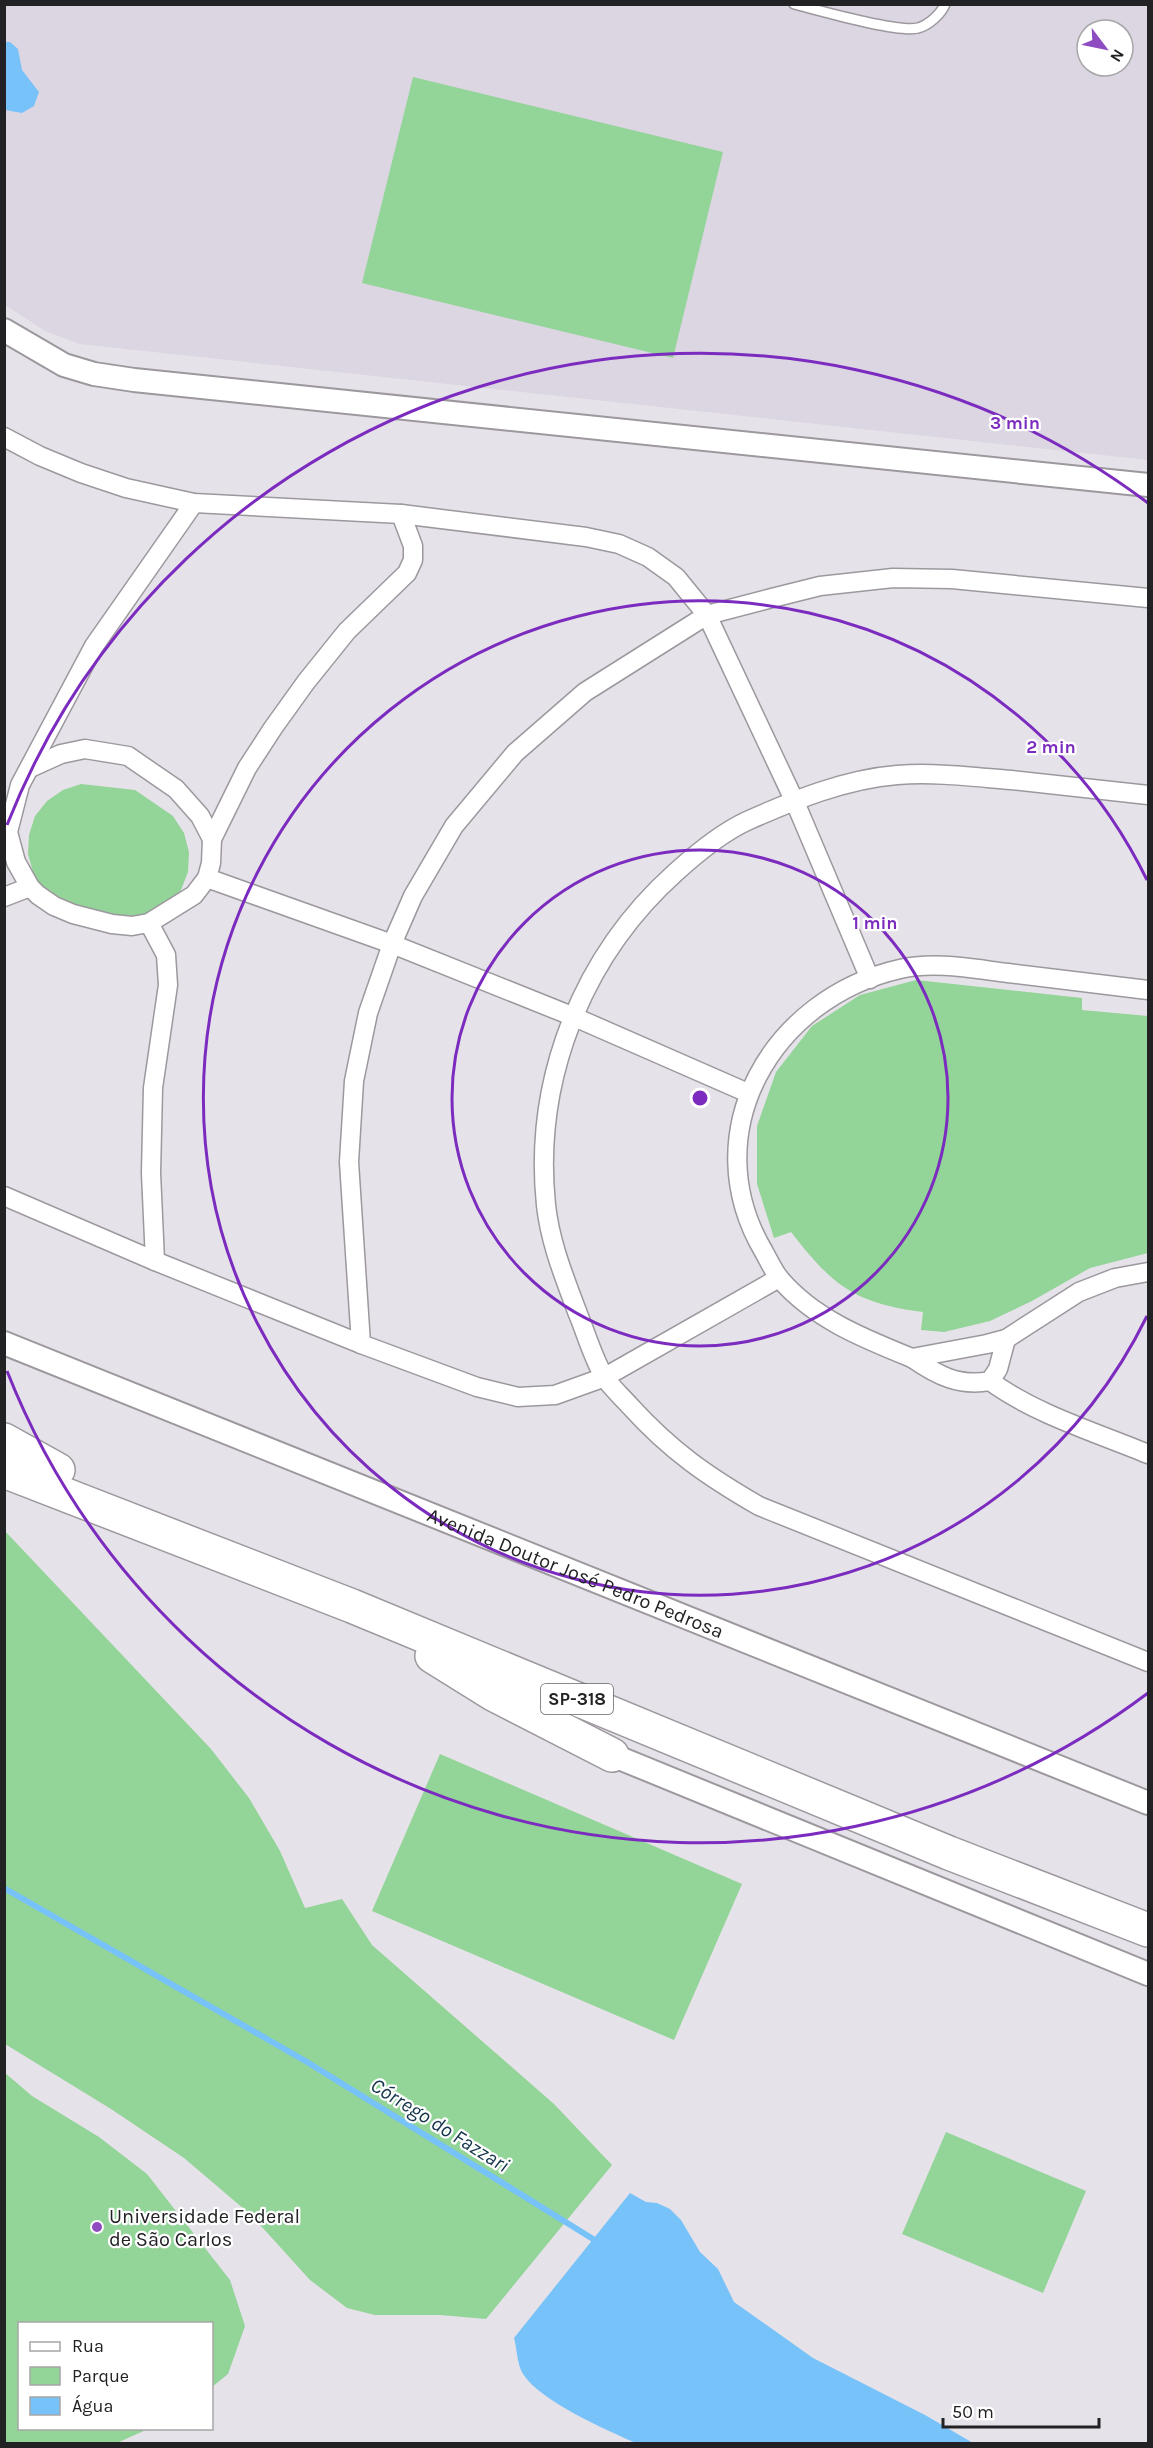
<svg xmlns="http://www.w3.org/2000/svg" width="1153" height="2448" font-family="Karla,sans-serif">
	<rect width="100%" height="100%" fill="#e6e2e9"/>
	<path fill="#dcd5e2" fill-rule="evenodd" d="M 4,5 L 1148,5 L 1148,460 L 80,344 L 45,331 L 5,305 ZM 1087,30 L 1123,30 L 1123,66 L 1087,66 Z"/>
	<g fill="#93d498">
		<path d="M 413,77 L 723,152 L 673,358 L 362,283 Z"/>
		<path d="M 81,784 L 135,790 L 173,816 L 184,833 L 189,852 L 188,872 L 181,890 L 169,906 L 134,923 L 86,915 L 43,889 L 33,872 L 28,854 L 29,835 L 35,816 L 47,801 L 63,790 Z"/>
		<path d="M 916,980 L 1082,998 L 1082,1010 L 1148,1016 L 1148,1253 L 1090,1268 L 1032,1301 L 990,1321 L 944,1332 L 921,1330 L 923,1312 C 854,1303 833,1286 791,1232 L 774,1238 L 757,1184 L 757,1126 L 776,1072 L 812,1026 L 860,995 Z"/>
		<path d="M 4,1530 L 211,1749 L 249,1798 L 280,1851 L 305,1908 L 342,1899 L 372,1945 L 554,2104 L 612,2165 L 486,2319 L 440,2315 L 375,2315 L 347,2308 L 310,2280 L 251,2215 L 184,2158 L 111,2109 L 5,2044 Z"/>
		<path d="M 440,1754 L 742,1884 L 674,2040 L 372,1911 Z"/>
		<path d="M 4,2072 L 32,2096 L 99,2137 L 147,2174 L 230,2280 L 245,2326 L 228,2374 L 212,2387 L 212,2324 L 20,2324 L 20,2428 L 148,2429 L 117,2443 L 5,2443 Z"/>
		<path d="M 946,2132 L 1086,2191 L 1043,2293 L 902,2234 Z"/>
	</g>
	<g fill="#77c2f9">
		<path d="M 5,42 L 10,42 L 18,49 L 22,70 L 39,92 L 34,106 L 22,113 L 5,110 Z"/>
		<path d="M 630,2193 L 646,2202 L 657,2203 L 670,2209 L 681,2220 L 700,2252 L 718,2269 L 734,2302 L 813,2358 L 925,2415 L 973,2443 L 636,2443 C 606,2430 540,2401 523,2374 C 517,2365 517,2348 514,2338 Z"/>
	</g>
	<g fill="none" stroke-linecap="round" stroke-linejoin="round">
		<path stroke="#77c2f9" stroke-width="6" d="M 4,1888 L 307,2062 L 593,2239 L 596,2245"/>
		<g stroke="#9c989e" stroke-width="12">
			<path id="service" d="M 794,4 C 818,10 897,33 918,28 C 929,25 941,14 945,4"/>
		</g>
		<g stroke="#9c989e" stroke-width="21">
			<g id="minor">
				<path d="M 4,437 L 40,456 L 81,473 L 126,488 L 194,503 L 401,514 L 586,537 L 619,544 L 648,557 L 676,577 L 707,615 L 795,802 L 870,979"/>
				<path d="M 194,503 L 94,646 L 20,785 L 8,832 L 16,862 L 30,887 L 38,895 L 54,906 L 73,914 L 112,924 L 132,926 L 149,923 L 194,895 L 207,878 L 211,863 L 212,839 L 247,768 L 273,728 L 306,682 L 347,631 L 407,573 L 413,560 L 413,546 L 401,514"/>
				<path d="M 30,768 L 61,754 L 85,749 L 128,756 L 176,789 L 200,816 L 212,839"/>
				<path d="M 1148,795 C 1103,790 1057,785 1011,780 C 974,777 935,772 897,775 C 846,779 794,800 747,821 C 721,833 697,853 676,872 C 582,956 533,1080 546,1205 C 550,1243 565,1279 578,1314 C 586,1333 594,1361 605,1378 C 612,1388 622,1397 630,1406 C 671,1451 707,1476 759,1506 L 1148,1662"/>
				<path d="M 207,878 L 392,944 L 572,1016 L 748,1093"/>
				<path d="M 4,897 L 30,887"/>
				<path d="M 149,923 L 166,955 L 168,985 L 153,1088 L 151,1173 L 155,1261"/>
				<path d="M 4,1196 L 155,1261 L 361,1344 L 477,1387 L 518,1397 L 555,1395 L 605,1377 L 779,1278"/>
				<path d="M 1006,1339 L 998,1369 L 990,1381 C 959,1387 937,1375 912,1358 L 987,1344 Z"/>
				<path d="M 1006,1339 L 1079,1292 L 1115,1278 L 1148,1272"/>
				<path d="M 361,1344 L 349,1162 L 354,1081 L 368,1013 L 392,944 L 413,896 L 454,826 L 515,753 L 585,692 L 707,615 L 772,598 L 820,586 L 893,578 L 952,579 L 1148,598"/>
				<path d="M 912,1358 C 865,1339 814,1319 780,1279 C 774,1272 769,1261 764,1252 C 693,1133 772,998 900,969 C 935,961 974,969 1008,973 C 1055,979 1102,984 1148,990"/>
				<path d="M 990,1381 C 1037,1415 1095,1432 1148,1454"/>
			</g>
		</g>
		<g stroke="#9c989e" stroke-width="26">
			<g id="tertiary">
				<path d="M 4,330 L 64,365 L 94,374 L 134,380 L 1148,485"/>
				<path id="s1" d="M 4,1343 L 1148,1803"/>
				<path d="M 612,1755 L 1148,1974"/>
			</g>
		</g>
		<g stroke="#9c989e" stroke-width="36">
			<g id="motorway">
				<path d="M 4,1440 L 58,1470"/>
				<path d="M 4,1471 L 352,1606 L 949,1853 L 1148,1930"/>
				<path d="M 432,1656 L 493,1694 L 612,1755"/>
			</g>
		</g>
		<use href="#service" stroke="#fff" stroke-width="9"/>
		<use href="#minor" stroke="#fff" stroke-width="18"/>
		<use href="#tertiary" stroke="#fff" stroke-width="22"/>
		<use href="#motorway" stroke="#fff" stroke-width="33"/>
	</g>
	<g fill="none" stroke="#7b2cbf" stroke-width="3">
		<circle cx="700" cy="1098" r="248"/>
		<path d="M1147 1316A497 497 0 1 1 1147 880"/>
		<path d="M1148 1693A745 745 0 0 1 7 1371M7 825A745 745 0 0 1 1148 503"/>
	</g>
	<circle fill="#8f4cc1" stroke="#fff" stroke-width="2" cx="97" cy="2227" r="6"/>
	<g text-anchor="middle" stroke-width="4.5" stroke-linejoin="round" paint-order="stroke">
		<rect fill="#fff" stroke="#646465" stroke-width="1.5" x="541" y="1684" width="72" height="30" rx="4.5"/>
		<g font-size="18" font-weight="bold" fill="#222123">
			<text x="577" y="1705">SP-318</text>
		</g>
		<g font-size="20" fill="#222123" stroke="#fff">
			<text dy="7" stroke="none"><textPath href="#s1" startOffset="616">Avenida Doutor José Pedro Pedrosa</textPath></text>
		</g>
		<g font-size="20" fill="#222123" stroke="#fff" text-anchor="start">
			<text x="109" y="2223">Universidade Federal<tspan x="109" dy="23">de São Carlos</tspan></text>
		</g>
		<g font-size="21" font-style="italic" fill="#15354b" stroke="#fff">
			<text transform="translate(440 2125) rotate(32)" y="7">Córrego do Fazzari</text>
		</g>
	</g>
	<circle cx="700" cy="1098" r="9" fill="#7b2cbf" stroke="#fff" stroke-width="3"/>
	<g font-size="18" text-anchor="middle" font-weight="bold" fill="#7b2cbf" stroke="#fff" stroke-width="4.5" stroke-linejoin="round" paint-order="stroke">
		<text x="1015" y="429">3 min</text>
		<text x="1051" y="753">2 min</text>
		<text x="875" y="929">1 min</text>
	</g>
	<rect width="1153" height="2448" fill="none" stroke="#222123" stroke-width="12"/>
	<rect x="18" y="2322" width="195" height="108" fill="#ffffff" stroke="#a7a6a7" stroke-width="1.5"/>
	<rect x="30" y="2342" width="30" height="9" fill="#ffffff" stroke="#a7a6a7" stroke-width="1.5"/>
	<text x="72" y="2352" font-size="18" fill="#222123">Rua</text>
	<rect x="30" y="2367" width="30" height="18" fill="#93d498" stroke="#a7a6a7" stroke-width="1.5"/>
	<text x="72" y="2382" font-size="18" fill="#222123">Parque</text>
	<rect x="30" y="2397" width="30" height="18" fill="#77c2f9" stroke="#a7a6a7" stroke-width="1.5"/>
	<text x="72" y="2412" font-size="18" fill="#222123">Água</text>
	<g transform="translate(1105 48) rotate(122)"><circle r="28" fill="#ffffff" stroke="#a7a6a7" stroke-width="1.5"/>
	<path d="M0-4.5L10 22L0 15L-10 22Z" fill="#8f4cc1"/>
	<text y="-9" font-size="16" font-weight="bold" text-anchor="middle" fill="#222123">N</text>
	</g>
	<path d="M943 2418v9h156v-9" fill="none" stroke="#222123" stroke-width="3"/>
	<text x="952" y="2418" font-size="18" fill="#222123" stroke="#ffffff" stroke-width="4.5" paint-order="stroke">50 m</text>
</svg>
